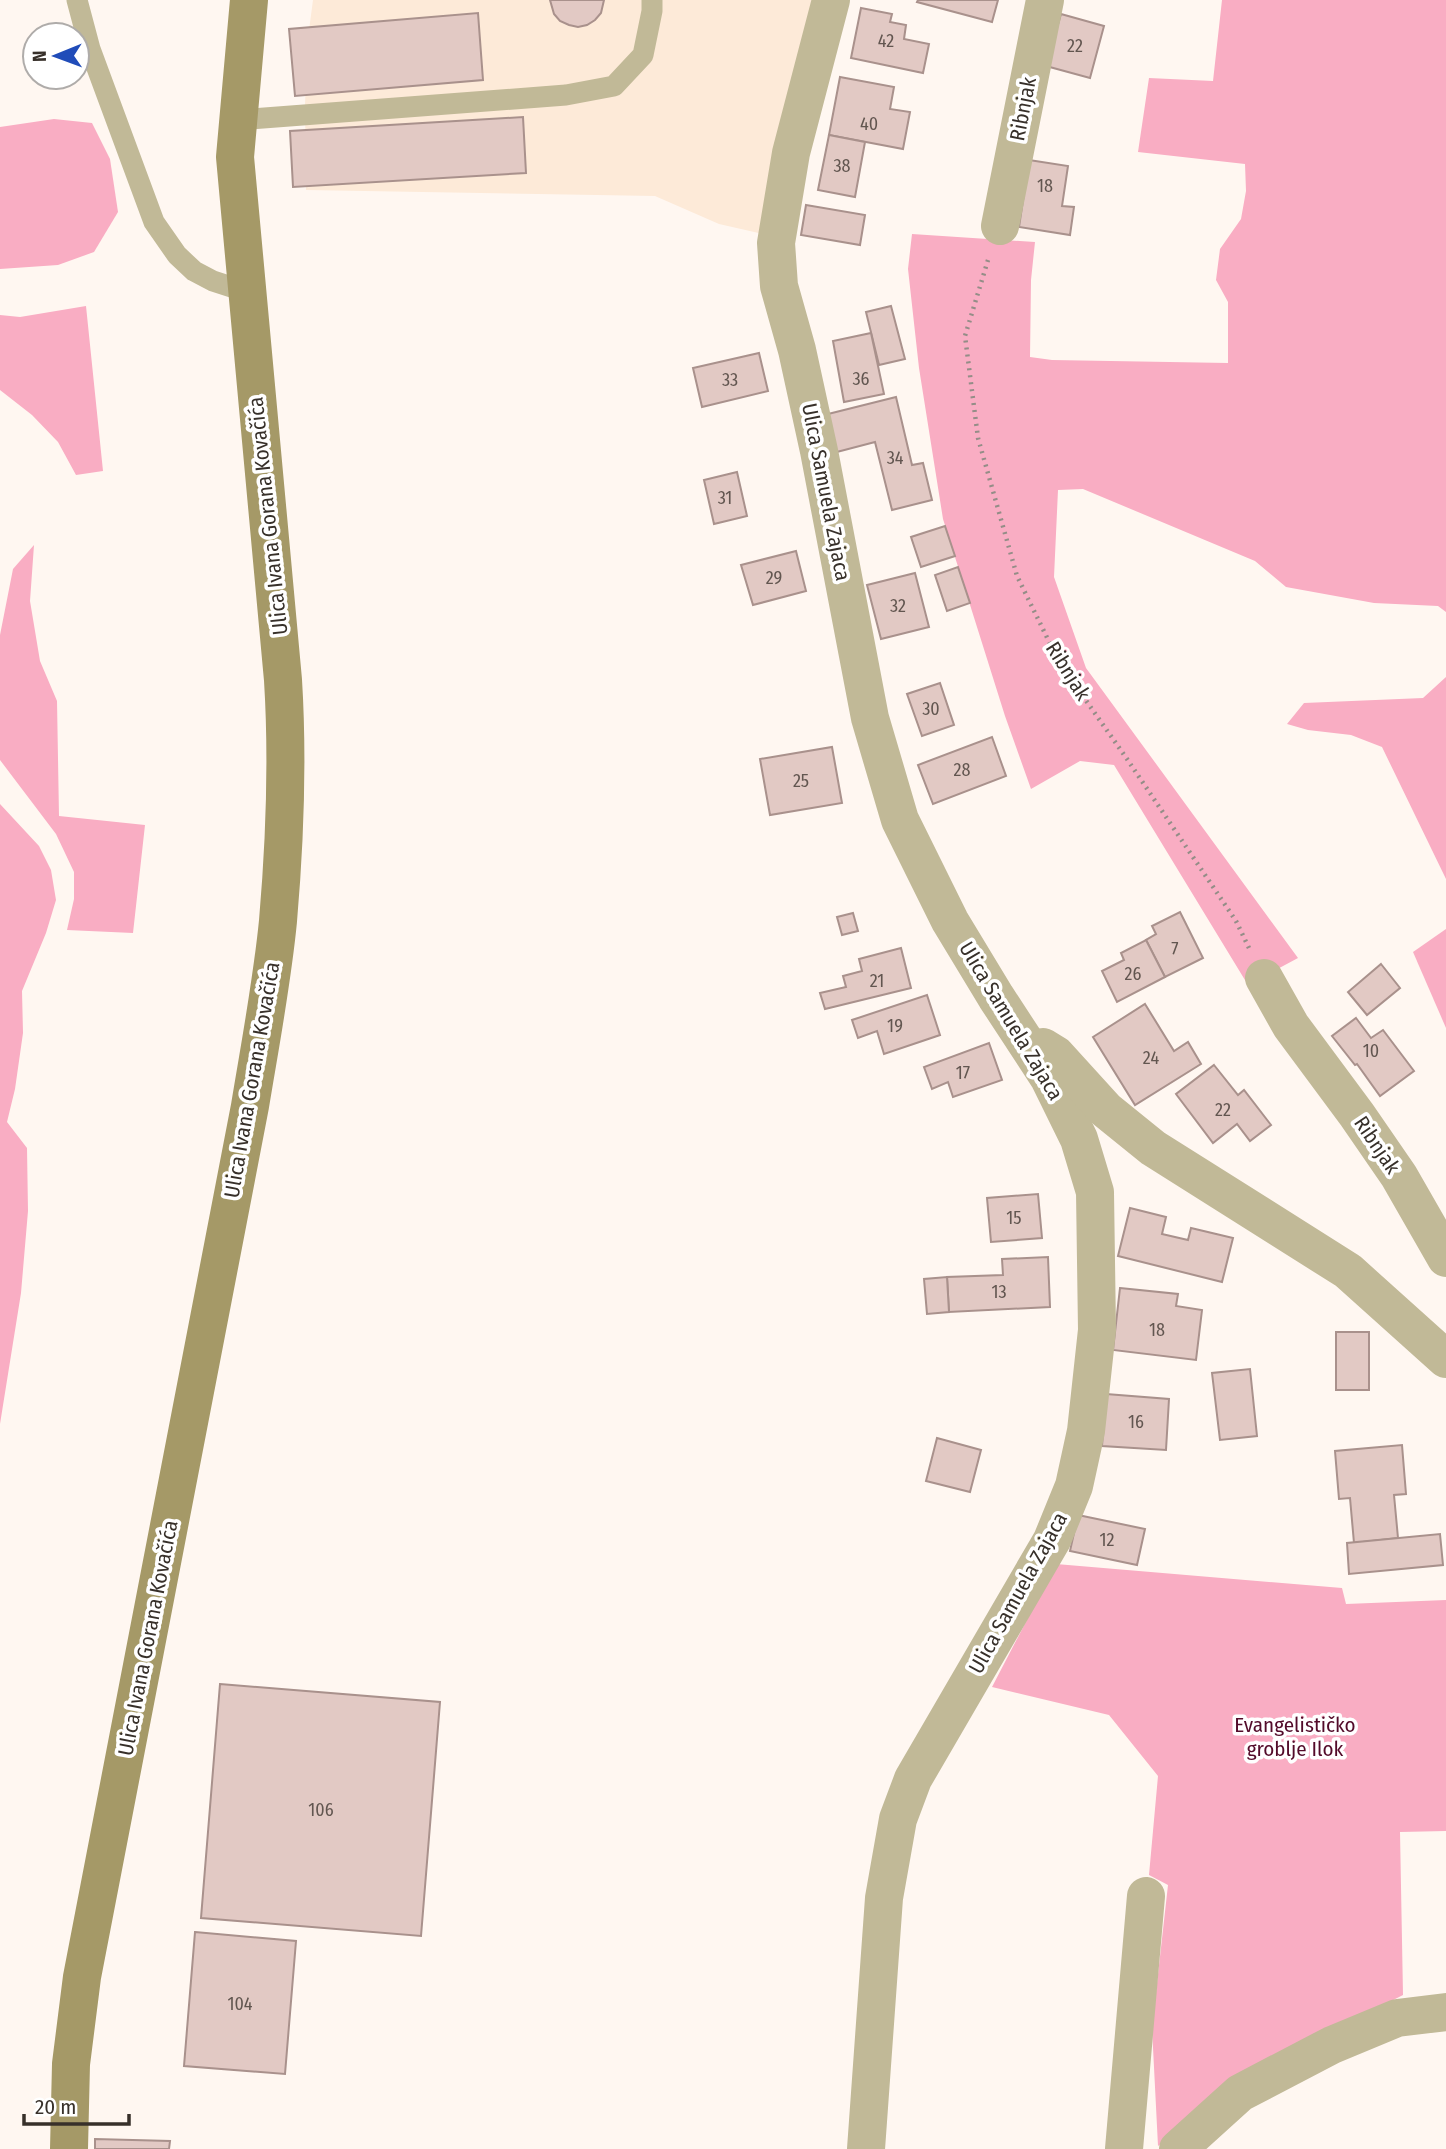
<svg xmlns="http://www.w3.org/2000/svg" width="1446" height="2149" font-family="'Fira Sans Condensed',sans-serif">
	<rect width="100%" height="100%" fill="#fff7f1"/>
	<path fill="#fdead8" d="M 313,0 L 824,0 L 763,234 L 719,224 L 655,196 L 306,190 L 305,104 L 308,38 Z"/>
	<g fill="#f9adc3">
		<path d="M 1222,0 L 1446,0 L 1446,612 L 1438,606 L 1374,603 L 1286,587 L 1255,561 L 1083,489 L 1058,490 L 1054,577 L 1086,668 L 1298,958 L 1248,985 L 1114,765 L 1080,761 L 1031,789 L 1005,716 L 943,519 L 919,368 L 908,269 L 912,234 L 1035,242 L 1031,280 L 1030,357 L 1052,360 L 1228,363 L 1228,302 L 1216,280 L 1220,249 L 1241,219 L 1246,191 L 1245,164 L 1138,152 L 1149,78 L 1213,81 Z"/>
		<path d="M 54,119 L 92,123 L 110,159 L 118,212 L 94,252 L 58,265 L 0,269 L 0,127 Z"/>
		<path d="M 86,306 L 103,471 L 76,475 L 58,442 L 32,415 L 0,390 L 0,315 L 20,317 Z"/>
		<path d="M 34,545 L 30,601 L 40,661 L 57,701 L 59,816 L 145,825 L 133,933 L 67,930 L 74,899 L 74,872 L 56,834 L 0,760 L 0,635 L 13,569 Z"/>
		<path d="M 1446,677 L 1446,879 L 1382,747 L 1351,735 L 1308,730 L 1287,724 L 1304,703 L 1423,698 Z"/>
		<path d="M 0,804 L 39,846 L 51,870 L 56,900 L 46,933 L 22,991 L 23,1033 L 15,1089 L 7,1122 L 27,1148 L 28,1211 L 21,1293 L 0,1424 Z"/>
		<path d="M 1446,929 L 1446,1028 L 1413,952 Z"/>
		<path d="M 1056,1564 L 1342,1588 L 1346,1604 L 1446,1600 L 1446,1831 L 1400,1832 L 1403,1995 L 1253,2072 L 1158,2146 L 1152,2028 L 1168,1885 L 1149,1875 L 1158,1776 L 1109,1715 L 992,1687 Z"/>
	</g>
	<g fill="#e2c9c4" stroke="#a9918c" stroke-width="2">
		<path d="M 550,0 L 604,0 L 601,13 L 595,20 L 587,25 L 578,27 L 569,25 L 560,21 L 554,14 Z"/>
		<path d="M 918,0 L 998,0 L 992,22 L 917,2 Z"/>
		<path d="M 861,8 L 892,14 L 890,22 L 906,25 L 904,39 L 929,44 L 923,73 L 851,58 Z"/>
		<path d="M 478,13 L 483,80 L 295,96 L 289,29 Z"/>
		<path d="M 1061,14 L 1104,26 L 1090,78 L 1046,66 Z"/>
		<path d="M 840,77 L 894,87 L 890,109 L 910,112 L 903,149 L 829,135 Z"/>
		<path d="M 523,117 L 526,173 L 293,187 L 290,131 Z"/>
		<path d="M 829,135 L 865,142 L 855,197 L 818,190 Z"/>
		<path d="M 1029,160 L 1068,166 L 1062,206 L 1074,207 L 1070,235 L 1019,227 Z"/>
		<path d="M 806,205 L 865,215 L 860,245 L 801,235 Z"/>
		<path d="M 891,306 L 905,359 L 879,365 L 866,312 Z"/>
		<path d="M 871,333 L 884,394 L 844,402 L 833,341 Z"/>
		<path d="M 759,353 L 768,391 L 702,407 L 693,368 Z"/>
		<path d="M 896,397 L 912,465 L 923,463 L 932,500 L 892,510 L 875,442 L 833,453 L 824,415 Z"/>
		<path d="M 737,472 L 747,516 L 714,524 L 704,480 Z"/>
		<path d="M 945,526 L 955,556 L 921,567 L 911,537 Z"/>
		<path d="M 796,551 L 806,591 L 753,605 L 741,565 Z"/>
		<path d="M 958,567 L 970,603 L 947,611 L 935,575 Z"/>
		<path d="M 915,573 L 929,627 L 881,639 L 867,585 Z"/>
		<path d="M 940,683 L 954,725 L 922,736 L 907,694 Z"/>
		<path d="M 992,737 L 1006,776 L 933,804 L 918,765 Z"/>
		<path d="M 832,747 L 842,803 L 770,815 L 760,759 Z"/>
		<path d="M 1180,912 L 1203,958 L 1165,977 L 1146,940 L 1156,934 L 1152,926 Z"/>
		<path d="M 853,913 L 858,931 L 842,935 L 837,917 Z"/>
		<path d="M 1146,940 L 1165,977 L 1117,1002 L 1102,971 L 1124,960 L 1121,953 Z"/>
		<path d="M 901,948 L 911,988 L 825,1009 L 820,993 L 846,987 L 843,976 L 862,971 L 859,959 Z"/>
		<path d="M 1381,964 L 1400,988 L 1367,1015 L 1348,992 Z"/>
		<path d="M 927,995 L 940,1035 L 884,1054 L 877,1031 L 858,1038 L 852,1020 Z"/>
		<path d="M 1145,1004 L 1174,1051 L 1188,1042 L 1201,1064 L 1135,1105 L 1093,1037 Z"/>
		<path d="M 1356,1018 L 1371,1038 L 1383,1030 L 1414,1071 L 1380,1096 L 1357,1064 L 1355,1065 L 1332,1036 Z"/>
		<path d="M 989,1043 L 1002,1080 L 953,1097 L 948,1082 L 932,1089 L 924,1067 Z"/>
		<path d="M 1214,1065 L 1238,1095 L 1244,1090 L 1271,1125 L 1250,1141 L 1237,1124 L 1213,1143 L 1176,1094 Z"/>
		<path d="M 1038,1194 L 1042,1238 L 991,1242 L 987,1198 Z"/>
		<path d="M 1130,1208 L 1166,1217 L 1162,1234 L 1188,1240 L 1191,1228 L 1233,1238 L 1222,1282 L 1118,1256 Z"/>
		<path d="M 1048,1257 L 1050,1307 L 949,1312 L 947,1277 L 1003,1275 L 1002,1259 Z"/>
		<path d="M 947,1277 L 949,1312 L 927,1314 L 924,1279 Z"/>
		<path d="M 1120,1288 L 1178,1294 L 1176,1306 L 1202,1310 L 1196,1360 L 1113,1350 Z"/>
		<rect x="1336" y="1332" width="33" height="58"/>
		<path d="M 1250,1369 L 1257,1436 L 1220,1440 L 1212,1373 Z"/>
		<path d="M 1106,1394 L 1169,1399 L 1166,1450 L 1102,1446 Z"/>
		<path d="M 937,1438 L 981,1450 L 970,1492 L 926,1481 Z"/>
		<path d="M 1402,1445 L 1406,1494 L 1394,1495 L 1398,1538 L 1354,1543 L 1350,1498 L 1339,1499 L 1335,1451 Z"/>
		<path d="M 1078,1515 L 1145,1529 L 1137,1565 L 1070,1551 Z"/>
		<path d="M 1440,1534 L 1443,1565 L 1349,1574 L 1347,1543 Z"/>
		<path d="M 220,1684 L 440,1702 L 421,1936 L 201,1918 Z"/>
		<path d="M 195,1932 L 296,1941 L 285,2074 L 184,2066 Z"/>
		<path d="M 95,2139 L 170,2141 L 169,2149 L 95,2149 Z"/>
	</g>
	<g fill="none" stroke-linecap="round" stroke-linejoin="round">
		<path stroke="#948d87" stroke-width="4.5" stroke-dasharray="2 5" stroke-linecap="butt" d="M 988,260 L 965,336 L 978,438 L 1017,576 L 1059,662 L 1127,759 L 1236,921 L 1249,948"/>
		<g stroke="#c1b997" stroke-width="21">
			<path d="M 77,0 L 90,49 L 154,222 L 177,255 L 194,271 L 213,281 L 247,292"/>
			<path d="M 238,120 L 566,95 L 614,86 L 643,55 L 652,11 L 652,0"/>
		</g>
		<g stroke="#c1b997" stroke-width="38">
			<path d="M 831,0 L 791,153 L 776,243 L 779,286 L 797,350 L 819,451 L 870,718 L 900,820 L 950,921 L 996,997 L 1049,1078 L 1079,1139 L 1095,1192 L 1097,1330 L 1086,1431 L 1074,1486 L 1052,1540 L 913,1779 L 898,1819 L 884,1898 L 866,2149"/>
			<path d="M 1000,226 L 1045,0"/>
			<path d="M 1264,978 L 1291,1026 L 1357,1115 L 1399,1176 L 1446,1258"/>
			<path d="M 1043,1047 L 1056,1055 L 1106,1110 L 1153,1148 L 1348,1271 L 1446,1359"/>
			<path d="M 1124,2149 L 1146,1896"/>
			<path d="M 1178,2149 L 1240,2093 L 1332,2045 L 1397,2018 L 1446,2012"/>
		</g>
		<path stroke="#a59967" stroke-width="38" d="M 69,2149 L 71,2064 L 82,1977 L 250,1106 C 260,1045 272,983 278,921 C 285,840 288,760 283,680 L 235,157 L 249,0"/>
	</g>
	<g text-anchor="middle" stroke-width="7" stroke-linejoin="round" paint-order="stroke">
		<g font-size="18" fill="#625650">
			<text x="886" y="47">42</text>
			<text x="1075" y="52">22</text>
			<text x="869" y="130">40</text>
			<text x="842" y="172">38</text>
			<text x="1045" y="192">18</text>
			<text x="861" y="385">36</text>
			<text x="730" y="386">33</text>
			<text x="895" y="464">34</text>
			<text x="725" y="504">31</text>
			<text x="774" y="584">29</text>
			<text x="898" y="612">32</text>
			<text x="931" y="715">30</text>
			<text x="962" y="776">28</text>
			<text x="801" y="787">25</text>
			<text x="1175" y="955">7</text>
			<text x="1133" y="980">26</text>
			<text x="877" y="987">21</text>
			<text x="895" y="1032">19</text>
			<text x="1371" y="1057">10</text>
			<text x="1151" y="1064">24</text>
			<text x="963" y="1079">17</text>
			<text x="1223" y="1116">22</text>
			<text x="1014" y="1224">15</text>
			<text x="999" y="1298">13</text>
			<text x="1157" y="1336">18</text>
			<text x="1136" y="1428">16</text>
			<text x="1107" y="1546">12</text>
			<text x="321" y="1816">106</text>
			<text x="240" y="2010">104</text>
		</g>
		<g font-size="21" fill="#37302a" stroke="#fff">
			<text transform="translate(1023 109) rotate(-79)" y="7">Ribnjak</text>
			<text transform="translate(826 492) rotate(79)" y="7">Ulica Samuela Zajaca</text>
			<text transform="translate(268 516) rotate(-96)" y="7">Ulica Ivana Gorana Kovačića</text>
			<text transform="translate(1068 671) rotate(58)" y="7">Ribnjak</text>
			<text transform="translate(1011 1021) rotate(59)" y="7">Ulica Samuela Zajaca</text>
			<text transform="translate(252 1080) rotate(-80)" y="7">Ulica Ivana Gorana Kovačića</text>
			<text transform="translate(1377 1145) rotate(56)" y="7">Ribnjak</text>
			<text transform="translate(1018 1593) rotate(-61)" y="7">Ulica Samuela Zajaca</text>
			<text transform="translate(148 1638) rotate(-79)" y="7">Ulica Ivana Gorana Kovačića</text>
		</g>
		<g font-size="21" fill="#530b2a" stroke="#fff">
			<text x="1295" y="1732">Evangelističko<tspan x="1295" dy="24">groblje Ilok</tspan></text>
		</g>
	</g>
	<g transform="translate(56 56) rotate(269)"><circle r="33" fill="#ffffff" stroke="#afacaa" stroke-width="2"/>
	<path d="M0-5L12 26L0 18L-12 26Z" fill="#204cb9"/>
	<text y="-10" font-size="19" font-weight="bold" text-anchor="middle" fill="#37302a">N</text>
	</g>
	<path d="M24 2114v10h105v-10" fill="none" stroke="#37302a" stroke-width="3.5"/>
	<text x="35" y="2114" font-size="21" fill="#37302a" stroke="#ffffff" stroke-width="5" paint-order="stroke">20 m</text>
</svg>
